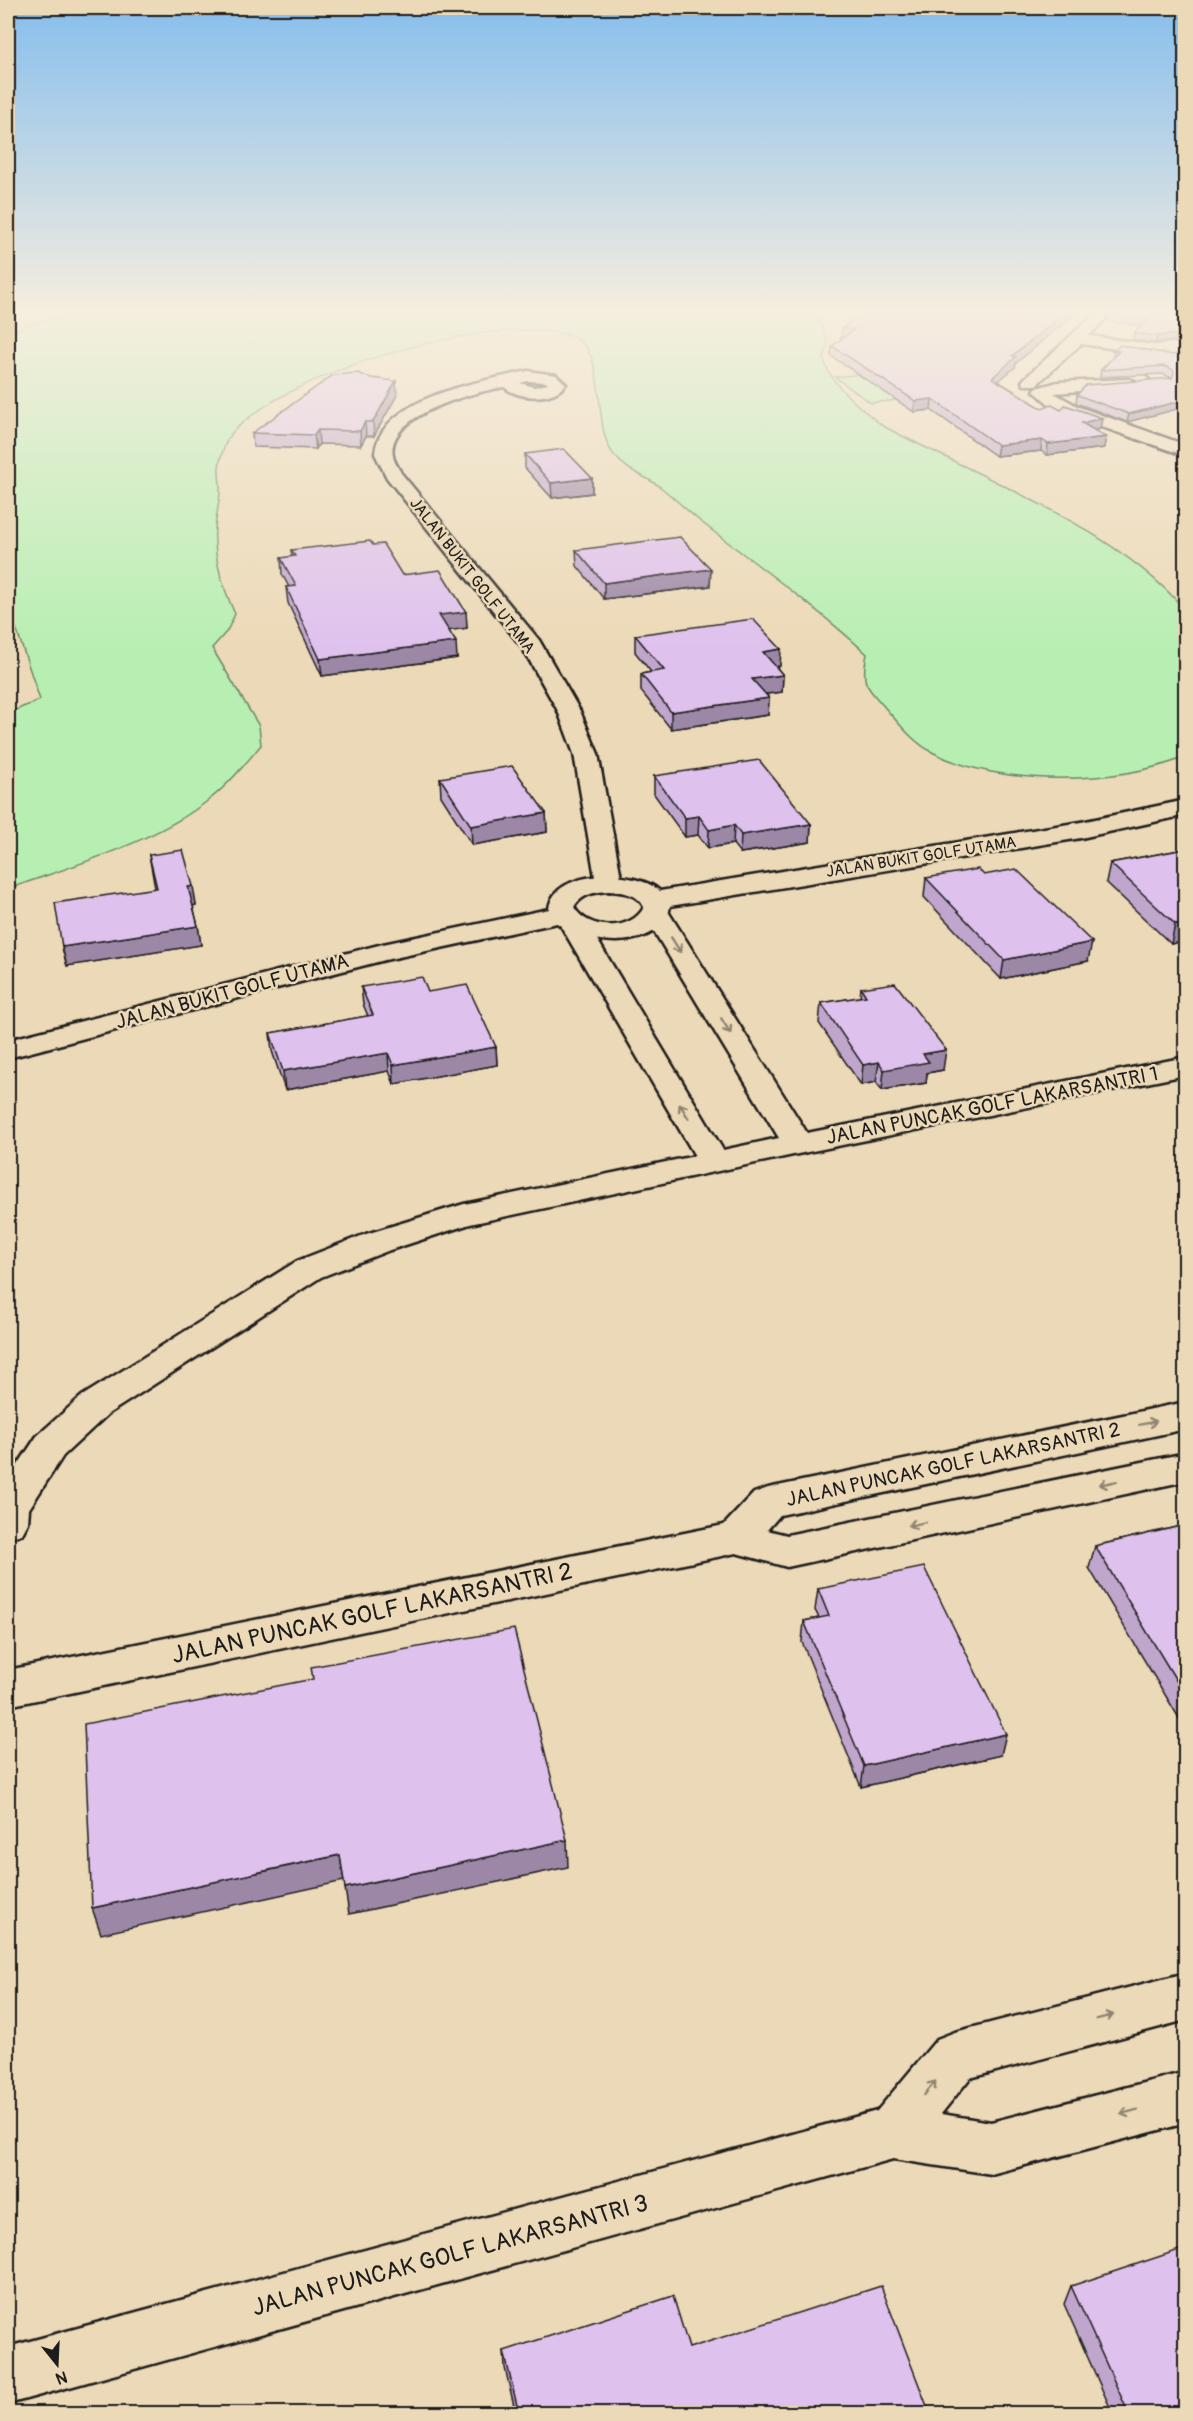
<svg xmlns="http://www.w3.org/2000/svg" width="1193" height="2421" font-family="Pangolin,sans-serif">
	<rect width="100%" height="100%" fill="#ecd9b7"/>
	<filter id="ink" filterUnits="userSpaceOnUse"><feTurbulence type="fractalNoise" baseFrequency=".0167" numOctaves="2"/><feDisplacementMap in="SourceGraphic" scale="12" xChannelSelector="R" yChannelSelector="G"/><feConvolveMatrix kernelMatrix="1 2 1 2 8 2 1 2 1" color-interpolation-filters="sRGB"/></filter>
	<g filter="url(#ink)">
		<g fill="#b7efb2" stroke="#6a8667" stroke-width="1.5">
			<path d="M 91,310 L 816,310 C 819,322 825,330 827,341 C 829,347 824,353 824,359 C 827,382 866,413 883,426 C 979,477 1115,527 1185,610 L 1185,757 C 1118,785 999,787 934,753 C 915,744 901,726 887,710 C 868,687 860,687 867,654 C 816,607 760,567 705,525 C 689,513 675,498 659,486 C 642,474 628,472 614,455 C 591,427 609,358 576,338 C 569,334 559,333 551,332 C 472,320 285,373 231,434 C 226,440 220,458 219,467 C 218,475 221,483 220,492 C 219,508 213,526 215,542 C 216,566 225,592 235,614 L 227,631 L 212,648 L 259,726 L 261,745 C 246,763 229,784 210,799 C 156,842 72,866 8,889 L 8,713 L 40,700 L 14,622 L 8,613 L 8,332 L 49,318 Z"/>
			<path d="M 910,369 L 949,394 L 871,403 L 835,377 Z"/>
		</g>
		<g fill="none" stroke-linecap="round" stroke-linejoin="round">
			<g stroke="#1c1c1c" stroke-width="5">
				<g id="minor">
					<path d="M 1099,310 L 1114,310 L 1089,336 L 1156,345 L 1174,343 L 1186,348 L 1186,357 L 1172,360 L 1162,372 L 1169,378 L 1186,384 L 1186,395 C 1171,391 1156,385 1146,373 L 1157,357 L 1151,354 L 1081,344 L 1036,385 L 1024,385 L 1022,382 L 1024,379 Z"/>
					<path d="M 528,371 L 556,375 L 566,384 C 553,401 520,400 504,387 C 475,392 385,414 393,456 C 394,462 398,467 401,473 L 539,640 L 580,711 L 598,754 L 622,883 L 618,889 L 609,891 L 600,889 L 596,883 L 574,754 L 558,711 L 522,647 L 387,478 L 375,454 C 379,396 485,381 528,371 ZM 528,381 L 546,382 L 548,384 L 534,387 L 520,383 Z"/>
					<path d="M 1129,379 L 1135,381 L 1137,384 L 1135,387 L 1054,393 L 1079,407 L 1186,445 L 1186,456 L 1067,415 L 1051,406 L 1034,391 L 1036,388 L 1058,382 Z"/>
					<path d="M 656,905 L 665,907 L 669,913 L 807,1133 L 1186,1057 L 1186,1075 L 798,1154 L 470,1224 L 390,1250 L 321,1277 L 108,1414 L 63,1456 L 29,1509 L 28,1523 L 22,1534 L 8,1538 L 8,1480 L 37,1436 L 82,1396 L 297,1261 L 366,1234 L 464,1204 L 695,1156 L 561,926 L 565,920 L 575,918 L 585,920 L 589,926 L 723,1150 L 779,1138 L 643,913 L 647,907 Z"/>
					<path d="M 1186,1402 L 1186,1429 L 780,1515 L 767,1530 L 787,1535 L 1186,1453 L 1186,1481 L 787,1567 L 736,1553 L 8,1706 L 8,1670 L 724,1525 L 754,1493 L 768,1488 Z"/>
					<path d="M 1186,1973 L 1186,2020 L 970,2078 L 941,2114 L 991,2122 L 1186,2072 L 1186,2123 L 991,2174 L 893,2159 L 8,2404 L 8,2347 L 877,2111 L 937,2039 L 955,2032 Z"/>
				</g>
			</g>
			<g stroke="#1c1c1c" stroke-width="5">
				<path id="tertiary" d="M 1186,800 L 1186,815 L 1081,838 L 670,906 C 664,952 584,947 557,923 L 385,960 L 8,1058 L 8,1040 L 383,944 L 549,909 C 553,868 636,869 660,891 L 1081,822 ZM 609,891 C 623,892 637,893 644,907 C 632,932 587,931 574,907 C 582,894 595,892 609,891 Z"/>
			</g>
			<use href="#minor" fill="#ecd9b7" fill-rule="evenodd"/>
			<use href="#tertiary" fill="#ecd9b7" fill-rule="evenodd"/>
		</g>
		<g fill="#c0a6cd" stroke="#1c1c1c" stroke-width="1.5">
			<path d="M 1185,310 L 1185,345 L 1175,341 L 1156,343 L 1133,340 L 1134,333 L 1141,326 L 1106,321 L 1108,314 Z"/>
			<path d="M 1078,311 L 1016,363 L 1015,367 L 998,381 L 1041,408 L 1061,410 L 1100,429 L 1094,430 L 1106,437 L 1104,448 L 1047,455 L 1041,451 L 996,456 L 931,410 L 914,412 L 831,356 L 832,346 L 843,338 L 841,338 L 842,328 Z"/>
			<path d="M 1114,351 L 1173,355 L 1185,407 L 1127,422 L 1076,403 L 1077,395 L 1172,378 L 1163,374 L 1100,377 L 1101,370 L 1113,357 Z"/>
			<path d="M 397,395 L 374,436 L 366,436 L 361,445 L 319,444 L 316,449 L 253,447 L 252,433 Z"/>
			<path d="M 525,454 L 592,478 L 592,493 L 552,498 L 525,468 Z"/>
			<path d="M 373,545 L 402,575 L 466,612 L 467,628 L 449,630 L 457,658 L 322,676 L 288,603 L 286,587 L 289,587 L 282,574 L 281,558 L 292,557 L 291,550 Z"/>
			<path d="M 576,550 L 710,586 L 604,599 L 577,566 Z"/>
			<path d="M 635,635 L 780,666 L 776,667 L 783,675 L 782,692 L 766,694 L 769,698 L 768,715 L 671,729 L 641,691 L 641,674 L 651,672 L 635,652 Z"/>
			<path d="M 654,776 L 811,824 L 810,842 L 740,853 L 733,844 L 708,848 L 698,835 L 685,837 L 654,794 Z"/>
			<path d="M 440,778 L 546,813 L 547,832 L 472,845 L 441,796 Z"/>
			<path d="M 1185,849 L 1185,941 L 1171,944 L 1106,882 L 1110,863 Z"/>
			<path d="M 149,855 L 196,905 L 193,906 L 198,926 L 201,945 L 67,966 L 62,947 L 155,888 Z"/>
			<path d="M 926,878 L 1088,961 L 1001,979 L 924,897 Z"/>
			<path d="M 361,987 L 428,992 L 496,1047 L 497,1065 L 394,1084 L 389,1071 L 285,1090 L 272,1051 L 270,1033 L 368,1016 L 363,1004 Z"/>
			<path d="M 861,988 L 943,1070 L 927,1073 L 926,1083 L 882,1090 L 876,1082 L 861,1085 L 819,1023 L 821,1003 L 860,997 Z"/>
			<path d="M 1185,1525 L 1185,1728 L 1089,1568 L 1095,1546 Z"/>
			<path d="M 818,1589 L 1001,1755 L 861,1787 L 802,1642 L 804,1621 L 819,1618 L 815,1610 Z"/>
			<path d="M 1071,2286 L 1185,2414 L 1113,2414 L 1064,2304 Z"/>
			<path d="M 689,2348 L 930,2414 L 516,2414 L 505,2368 L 504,2351 Z"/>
		</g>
		<g fill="#9c87a7" stroke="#1c1c1c" stroke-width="1.5">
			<path d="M 801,310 L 808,310 L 800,314 Z"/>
			<path d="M 1069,310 L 1078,310 L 1078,311 L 1016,363 L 1015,367 L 990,388 L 992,378 L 1012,356 Z"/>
			<path d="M 1176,334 L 1175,341 L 1156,343 L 1157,336 Z"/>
			<path d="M 396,381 L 397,395 L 374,436 L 373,422 Z"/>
			<path d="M 932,399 L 931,410 L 914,412 L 915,401 Z"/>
			<path d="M 1185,400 L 1185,407 L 1127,422 L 1129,414 Z"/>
			<path d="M 1102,418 L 1100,429 L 1080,434 L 1082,423 Z"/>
			<path d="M 365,422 L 366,436 L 361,445 L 360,431 Z"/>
			<path d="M 318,430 L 319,444 L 316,449 L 314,435 Z"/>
			<path d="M 1106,437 L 1104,448 L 1047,455 L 1048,444 Z"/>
			<path d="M 1042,440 L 1041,451 L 996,456 L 998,445 Z"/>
			<path d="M 592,478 L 592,493 L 552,498 L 551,483 Z"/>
			<path d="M 711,569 L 710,586 L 604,599 L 604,583 Z"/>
			<path d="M 466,612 L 467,628 L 440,632 L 439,615 Z"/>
			<path d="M 456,642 L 457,658 L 322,676 L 320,659 Z"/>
			<path d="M 781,649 L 780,666 L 762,669 L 763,652 Z"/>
			<path d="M 783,675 L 782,692 L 751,696 L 752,679 Z"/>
			<path d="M 769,698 L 768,715 L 671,729 L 671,712 Z"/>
			<path d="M 546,813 L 547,832 L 472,845 L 471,826 Z"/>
			<path d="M 699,816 L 698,835 L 685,837 L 685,818 Z"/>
			<path d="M 811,824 L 810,842 L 740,853 L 741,835 Z"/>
			<path d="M 734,825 L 733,844 L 708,848 L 709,830 Z"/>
			<path d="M 193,886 L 196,905 L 191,906 L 188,887 Z"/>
			<path d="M 1185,923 L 1185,941 L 1171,944 L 1175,924 Z"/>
			<path d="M 198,926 L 201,945 L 67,966 L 62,947 Z"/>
			<path d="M 1092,942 L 1088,961 L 1001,979 L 1004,960 Z"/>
			<path d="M 496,1047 L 497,1065 L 394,1084 L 393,1065 Z"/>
			<path d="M 946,1050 L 943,1070 L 927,1073 L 926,1083 L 882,1090 L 884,1070 L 923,1054 Z"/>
			<path d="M 388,1053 L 389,1071 L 285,1090 L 283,1071 Z"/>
			<path d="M 879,1062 L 876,1082 L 861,1085 L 863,1065 Z"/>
			<path d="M 1006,1734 L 1001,1755 L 861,1787 L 864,1766 Z"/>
			<path d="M 567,1840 L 568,1867 L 349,1914 L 345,1888 Z"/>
			<path d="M 340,1855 L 344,1881 L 101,1934 L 92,1908 Z"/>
		</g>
		<g fill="#dfc1ee" stroke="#1c1c1c" stroke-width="1.5">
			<path d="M 867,310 L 1069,310 L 1012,356 L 1016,357 L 992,378 L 1041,408 L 1052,405 L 1061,410 L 1065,405 L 1102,418 L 1082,423 L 1106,437 L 1048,444 L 1042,440 L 998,445 L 932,399 L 915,401 L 832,346 L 854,329 L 842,328 Z"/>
			<path d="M 1112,310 L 1185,310 L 1185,338 L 1176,334 L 1157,336 L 1134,333 L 1148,320 L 1108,314 Z"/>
			<path d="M 1120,345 L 1173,355 L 1185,351 L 1185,400 L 1129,414 L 1077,395 L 1086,385 L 1172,378 L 1174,372 L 1172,369 L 1164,366 L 1101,370 L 1119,351 L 1114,351 Z"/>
			<path d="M 357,373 L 371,378 L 396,381 L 373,422 L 365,422 L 360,431 L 318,430 L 314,435 L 252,433 L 333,375 Z"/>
			<path d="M 564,449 L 592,478 L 551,483 L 525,454 Z"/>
			<path d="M 680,537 L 711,569 L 604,583 L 576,550 Z"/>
			<path d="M 370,541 L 373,545 L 383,544 L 402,575 L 440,570 L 466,612 L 439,615 L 456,642 L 320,659 L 286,587 L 296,586 L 281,558 L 295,556 L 291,550 Z"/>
			<path d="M 753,619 L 781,649 L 763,652 L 783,675 L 752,679 L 769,698 L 671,712 L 641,674 L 664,670 L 635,635 Z"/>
			<path d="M 759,760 L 811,824 L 741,835 L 734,825 L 709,830 L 699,816 L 685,818 L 654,776 Z"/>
			<path d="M 512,766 L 546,813 L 471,826 L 440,778 Z"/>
			<path d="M 1185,849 L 1185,923 L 1175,924 L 1110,863 Z"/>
			<path d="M 183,850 L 193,886 L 188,887 L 198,926 L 62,947 L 55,903 L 157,888 L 149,855 Z"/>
			<path d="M 978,869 L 984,875 L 1016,869 L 1092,942 L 1004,960 L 926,878 Z"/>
			<path d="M 422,977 L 428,992 L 467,985 L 496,1047 L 393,1065 L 388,1053 L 283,1071 L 270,1033 L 373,1015 L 361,987 Z"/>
			<path d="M 895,983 L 946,1050 L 923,1054 L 929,1062 L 884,1070 L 879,1062 L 863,1065 L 821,1003 L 866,996 L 861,988 Z"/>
			<path d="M 1185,1525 L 1185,1695 L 1095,1546 Z"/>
			<path d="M 924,1567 L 1006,1734 L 864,1766 L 804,1621 L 829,1616 L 818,1589 Z"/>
			<path d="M 514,1629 L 567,1840 L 345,1888 L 340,1855 L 92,1908 L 84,1724 L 313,1679 L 311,1667 Z"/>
			<path d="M 1185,2248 L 1185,2414 L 1129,2414 L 1071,2286 Z"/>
			<path d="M 881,2286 L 930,2414 L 519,2414 L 504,2351 L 673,2296 L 689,2348 Z"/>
		</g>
		<defs><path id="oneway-shaft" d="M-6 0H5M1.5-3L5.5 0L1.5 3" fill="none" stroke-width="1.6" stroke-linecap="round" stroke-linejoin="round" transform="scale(1.5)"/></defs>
		<g stroke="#8e8471">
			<use href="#oneway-shaft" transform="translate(676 945) rotate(58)"/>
			<use href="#oneway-shaft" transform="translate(726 1026) rotate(58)"/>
			<use href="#oneway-shaft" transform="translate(684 1111) rotate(-121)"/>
			<use href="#oneway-shaft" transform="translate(1148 1423) rotate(-12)"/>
			<use href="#oneway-shaft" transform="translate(1108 1483) rotate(168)"/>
			<use href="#oneway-shaft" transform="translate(917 1524) rotate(168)"/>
			<use href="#oneway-shaft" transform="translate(1105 2017) rotate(-15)"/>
			<use href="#oneway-shaft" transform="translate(930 2088) rotate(-51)"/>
			<use href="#oneway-shaft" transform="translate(1129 2112) rotate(165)"/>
		</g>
	</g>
	<linearGradient id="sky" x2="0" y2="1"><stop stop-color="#86beec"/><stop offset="0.48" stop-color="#f6eedf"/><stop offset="1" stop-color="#f6eedf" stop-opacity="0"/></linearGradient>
	<rect width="1193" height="649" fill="url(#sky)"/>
	<g text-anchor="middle" stroke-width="5" stroke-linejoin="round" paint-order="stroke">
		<g font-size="16" fill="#1c1c1c" stroke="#ecd9b7">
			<text transform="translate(473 575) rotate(52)" y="6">JALAN BUKIT GOLF UTAMA</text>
			<text transform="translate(921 856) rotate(-9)" y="6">JALAN BUKIT GOLF UTAMA</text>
		</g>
		<g font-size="20" fill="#1c1c1c" stroke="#ecd9b7">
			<text transform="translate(232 991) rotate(-15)" y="7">JALAN BUKIT GOLF UTAMA</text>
			<text transform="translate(992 1105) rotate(-11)" y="7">JALAN PUNCAK GOLF LAKARSANTRI 1</text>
			<text transform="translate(953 1464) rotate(-12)" y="7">JALAN PUNCAK GOLF LAKARSANTRI 2</text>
		</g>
		<g font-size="24" fill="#1c1c1c" stroke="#ecd9b7">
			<text transform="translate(372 1613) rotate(-12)" y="8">JALAN PUNCAK GOLF LAKARSANTRI 2</text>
			<text transform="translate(450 2255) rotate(-15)" y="8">JALAN PUNCAK GOLF LAKARSANTRI 3</text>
		</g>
	</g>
	<rect width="1193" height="2421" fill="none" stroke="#ecd9b7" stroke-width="30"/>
	<rect x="15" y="15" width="1163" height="2391" fill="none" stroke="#1c1c1c" stroke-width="2" filter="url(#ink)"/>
	<g transform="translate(57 2364) rotate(162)" stroke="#ecd9b7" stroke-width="4.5" paint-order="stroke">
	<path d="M0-4.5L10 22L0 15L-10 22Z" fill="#1c1c1c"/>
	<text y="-9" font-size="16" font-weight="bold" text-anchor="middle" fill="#1c1c1c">N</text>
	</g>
</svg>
